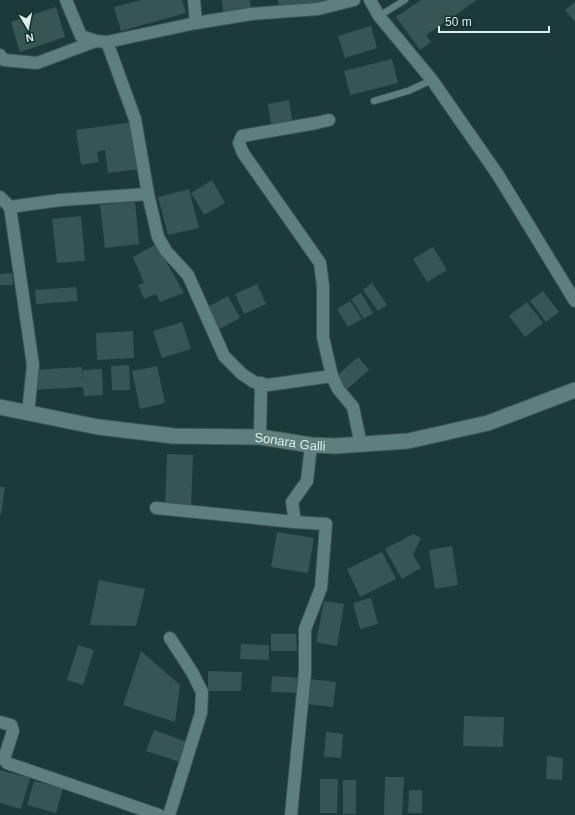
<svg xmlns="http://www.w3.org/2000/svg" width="575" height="815" font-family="Helvetica,sans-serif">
	<rect width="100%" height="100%" fill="#1c3a39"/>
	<g fill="#365553">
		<path d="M 141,0 L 182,0 L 186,13 L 121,31 L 114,7 Z"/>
		<path d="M 222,0 L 250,0 L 251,10 L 223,12 Z"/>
		<path d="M 278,0 L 322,0 L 322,2 L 279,7 Z"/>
		<path d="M 421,0 L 477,0 L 426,35 L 431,42 L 420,50 L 396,17 Z"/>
		<path d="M 575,2 L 575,22 L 565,10 Z"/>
		<path d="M 56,7 L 65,37 L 20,52 L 11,22 Z"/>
		<path d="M 371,26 L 377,48 L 345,58 L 338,36 Z"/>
		<path d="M 392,59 L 398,83 L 350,95 L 344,71 Z"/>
		<path d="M 289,100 L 293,126 L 272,130 L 268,104 Z"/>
		<path d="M 133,122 L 140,169 L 108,173 L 105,150 L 97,152 L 99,162 L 81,165 L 76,130 Z"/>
		<path d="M 212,180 L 225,203 L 204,215 L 191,193 Z"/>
		<path d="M 189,189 L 199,228 L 168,235 L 158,197 Z"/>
		<path d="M 135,201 L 139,244 L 105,248 L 100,205 Z"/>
		<path d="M 81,216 L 85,261 L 57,263 L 52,219 Z"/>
		<path d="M 156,244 L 184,293 L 160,302 L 156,294 L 144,299 L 138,285 L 144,283 L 133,257 Z"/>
		<path d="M 433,247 L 447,270 L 427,282 L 413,259 Z"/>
		<path d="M 12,273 L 13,285 L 0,285 L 0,274 Z"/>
		<path d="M 372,283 L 387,305 L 378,311 L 363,290 Z"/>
		<path d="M 257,284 L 266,304 L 244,314 L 235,294 Z"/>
		<path d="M 76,287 L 78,301 L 36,304 L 35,290 Z"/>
		<path d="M 543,291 L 559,312 L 546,322 L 530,301 Z"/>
		<path d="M 361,293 L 373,313 L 364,319 L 351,299 Z"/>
		<path d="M 228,296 L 240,318 L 216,331 L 204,309 Z"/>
		<path d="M 350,301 L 362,319 L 348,327 L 337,309 Z"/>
		<path d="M 527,302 L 543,323 L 525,337 L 509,316 Z"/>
		<path d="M 182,322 L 191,349 L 162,358 L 153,331 Z"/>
		<path d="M 133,331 L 134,358 L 97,360 L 96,333 Z"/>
		<path d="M 358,357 L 369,370 L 346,390 L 335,377 Z"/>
		<path d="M 129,365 L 130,390 L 112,390 L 111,366 Z"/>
		<path d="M 157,366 L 165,403 L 140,409 L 132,371 Z"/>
		<path d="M 82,367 L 83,382 L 83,370 L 102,369 L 103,395 L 84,396 L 83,387 L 34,390 L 33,370 Z"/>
		<path d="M 167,454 L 193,455 L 191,509 L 165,509 Z"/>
		<path d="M 0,487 L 5,487 L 1,515 L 0,514 Z"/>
		<path d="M 277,532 L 314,538 L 308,573 L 271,567 Z"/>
		<path d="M 413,534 L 421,538 L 413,555 L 421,568 L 402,579 L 385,549 Z"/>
		<path d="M 452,546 L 458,585 L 435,589 L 429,550 Z"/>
		<path d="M 382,552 L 396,579 L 360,597 L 347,569 Z"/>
		<path d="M 99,580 L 145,589 L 136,626 L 90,625 Z"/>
		<path d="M 371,598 L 378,624 L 360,629 L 353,603 Z"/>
		<path d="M 324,601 L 344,604 L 337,646 L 316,642 Z"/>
		<path d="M 271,634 L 296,634 L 297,651 L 271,651 Z"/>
		<path d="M 241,644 L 269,645 L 269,660 L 240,659 Z"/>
		<path d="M 78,645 L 94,650 L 83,685 L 67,680 Z"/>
		<path d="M 141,651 L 180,685 L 175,722 L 123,705 Z"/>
		<path d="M 208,671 L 242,672 L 241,691 L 208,691 Z"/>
		<path d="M 272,676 L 300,678 L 299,693 L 271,692 Z"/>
		<path d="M 310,679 L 336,682 L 333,707 L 307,704 Z"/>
		<path d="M 464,716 L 504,717 L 503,747 L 463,746 Z"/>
		<path d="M 154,730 L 187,742 L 180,762 L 146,751 Z"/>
		<path d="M 326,732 L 343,734 L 341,758 L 324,757 Z"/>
		<path d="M 547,756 L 563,758 L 562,780 L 546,779 Z"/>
		<path d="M 0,770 L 30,778 L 21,809 L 0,803 Z"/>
		<path d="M 385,777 L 404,777 L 402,815 L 384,815 Z"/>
		<path d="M 320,779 L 338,779 L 337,813 L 320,813 Z"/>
		<rect x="343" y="780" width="13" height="34"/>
		<path d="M 34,781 L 63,788 L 56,813 L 27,805 Z"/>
		<path d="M 409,790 L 422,790 L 422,813 L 408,813 Z"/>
	</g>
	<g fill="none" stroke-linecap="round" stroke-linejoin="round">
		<g stroke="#3b5655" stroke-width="8">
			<g id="service">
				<path d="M 379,16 L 405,0"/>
				<path d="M 374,101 L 408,91 L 432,80"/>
			</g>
		</g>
		<g stroke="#3b5655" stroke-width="14">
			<g id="minor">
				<path d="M 66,0 L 81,36 L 96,41"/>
				<path d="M 194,0 L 196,23"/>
				<path d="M 370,0 L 379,16 L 432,80 L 498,175 L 575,301"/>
				<path d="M 107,42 L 135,119 L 148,194 L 158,237 L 166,251 L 188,275 L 224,356 L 242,374 L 254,382 L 268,385 L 332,376"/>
				<path d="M 0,55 L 4,60 L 37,63 L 96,41 L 107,42 L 196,23 L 251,14 L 318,9 L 354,0"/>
				<path d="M 329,120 L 316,123 L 242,136 L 239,143 L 243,153 L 320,263 L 323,286 L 323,337 L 332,376 L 338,389 L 353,407 L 361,445"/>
				<path d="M 0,197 L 10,207 L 33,365 L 28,413"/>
				<path d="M 10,207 L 60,200 L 148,194"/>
				<path d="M 260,437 L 261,383"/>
				<path d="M 156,508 L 295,522"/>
				<path d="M 0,722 L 11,725 L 13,731 L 4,759 L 7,763 L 159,815"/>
				<path d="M 169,815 L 201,713 L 202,692 L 192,672 L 170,638"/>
				<path d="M 291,815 L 305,672 L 305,629 L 321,588 L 326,524 L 295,522 L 292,502 L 307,481 L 311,445"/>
			</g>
		</g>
		<g stroke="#3b5655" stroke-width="17">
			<g id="tertiary">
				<path id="s1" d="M 0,407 L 98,427 L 174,436 L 260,437 L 311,445 L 335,446 L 408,441 L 488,423 L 575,390"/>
			</g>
		</g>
		<use href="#service" stroke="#5f7f7d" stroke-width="6"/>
		<use href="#minor" stroke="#5f7f7d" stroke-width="12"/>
		<use href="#tertiary" stroke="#5f7f7d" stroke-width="15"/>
	</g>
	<g text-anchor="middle" stroke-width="3.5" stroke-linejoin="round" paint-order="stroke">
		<g font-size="13" fill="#dcedec" stroke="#11302e">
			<text dy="5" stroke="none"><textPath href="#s1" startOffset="293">Sonara Galli</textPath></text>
		</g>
	</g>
	<g transform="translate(28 28) rotate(170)" stroke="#11302e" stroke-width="3" paint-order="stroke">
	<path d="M0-3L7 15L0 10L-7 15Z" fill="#dcedec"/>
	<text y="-6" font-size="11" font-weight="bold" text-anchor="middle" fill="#dcedec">N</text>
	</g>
	<path d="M439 26v6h110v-6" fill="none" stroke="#dcedec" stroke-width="2"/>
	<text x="445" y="26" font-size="12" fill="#dcedec" stroke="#11302e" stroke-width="3" paint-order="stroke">50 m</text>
</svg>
